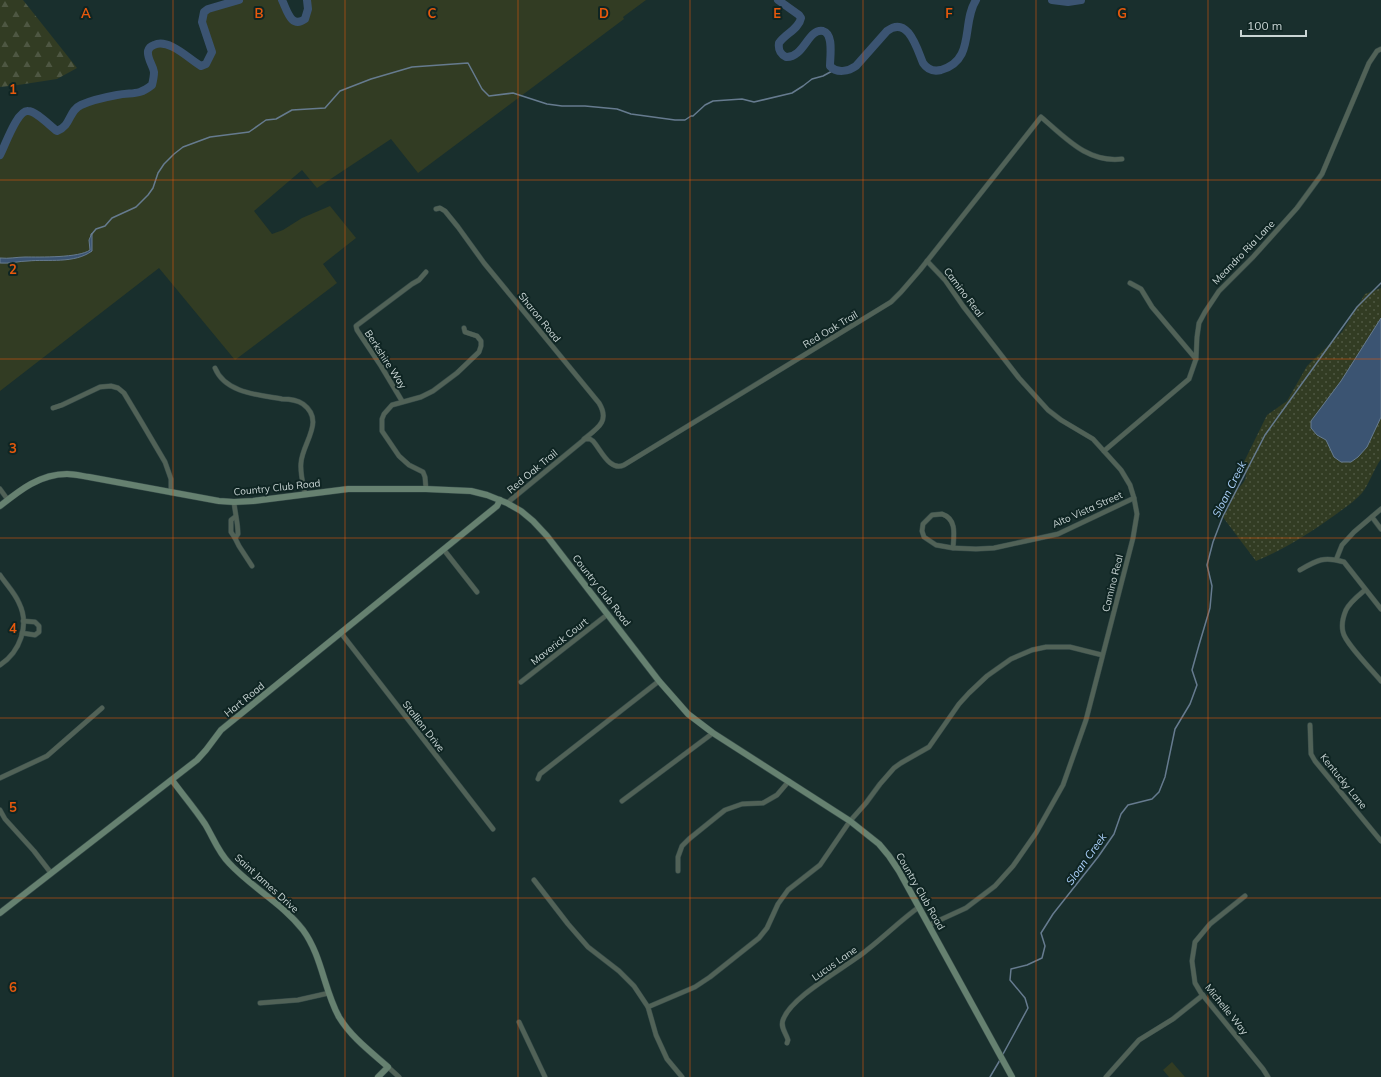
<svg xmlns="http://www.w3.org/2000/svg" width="1381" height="1077" font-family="Mulish,sans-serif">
	<defs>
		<pattern id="grass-dots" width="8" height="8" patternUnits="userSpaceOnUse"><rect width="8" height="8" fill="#323c23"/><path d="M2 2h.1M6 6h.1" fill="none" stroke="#4e5742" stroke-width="1.8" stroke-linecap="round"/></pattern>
		<pattern id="forest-firs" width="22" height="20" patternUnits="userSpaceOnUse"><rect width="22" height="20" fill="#323c23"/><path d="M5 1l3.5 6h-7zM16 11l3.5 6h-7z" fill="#4e5742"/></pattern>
	</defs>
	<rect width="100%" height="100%" fill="#192f2d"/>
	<path fill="url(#grass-dots)" d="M 1381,288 L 1381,459 C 1374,469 1368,486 1362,493 C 1354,502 1344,508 1335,515 C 1310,533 1285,549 1256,561 L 1222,516 C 1224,514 1227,511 1228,509 C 1230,505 1230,500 1232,496 C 1238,486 1253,480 1242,466 L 1267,415 L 1287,401 L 1307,366 L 1342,332 L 1365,294 Z"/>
	<path fill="url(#forest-firs)" d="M 0,0 L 23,0 L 77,68 L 57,79 L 18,85 L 0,87 Z"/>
	<g fill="#323c23">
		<path d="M 241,0 L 281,0 L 288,17 L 297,23 L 301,22 L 306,19 L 308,9 L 308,0 L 646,0 L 623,17 L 624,19 L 418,173 L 391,139 L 317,188 L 302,170 L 254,211 L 272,234 L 283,230 L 302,218 L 330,206 L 356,238 L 323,264 L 337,283 L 235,360 L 159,268 L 0,391 L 0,156 C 7,143 14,115 28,111 L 35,114 L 57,131 C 73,125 69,111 82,105 C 92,101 106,98 118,96 C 135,93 138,97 153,85 L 155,72 L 150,60 L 149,52 L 150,48 C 166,36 187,59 201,67 L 206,64 L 213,51 C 209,40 199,25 204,13 C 215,4 230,6 241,0 Z"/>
		<path d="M 1172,1062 L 1185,1077 L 1169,1077 L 1163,1070 Z"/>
	</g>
	<g fill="#3b5472" stroke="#667b8f">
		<path d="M 92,233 L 92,251 C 74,264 48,259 28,261 C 19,261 9,264 0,263 L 0,258 C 9,259 17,257 25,257 C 40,257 79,258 90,250 L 89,240 Z"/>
		<path d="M 1381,318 L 1381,417 L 1367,447 L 1358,457 L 1351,462 L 1341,462 L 1334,457 L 1326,440 L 1317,435 L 1311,428 L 1311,421 L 1341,381 Z"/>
	</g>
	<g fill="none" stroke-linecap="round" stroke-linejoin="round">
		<g stroke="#667b8f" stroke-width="1.5">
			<path d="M 91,235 L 96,229 L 105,226 L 112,218 L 136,207 L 148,195 L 153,188 L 158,173 L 164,164 L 174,154 L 183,147 L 210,137 L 249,132 L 266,120 L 276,119 L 292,110 L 325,108 L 340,91 L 371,79 L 412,67 L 468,63 L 482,89 L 489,96 L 513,93 L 547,104 L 562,106 L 585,106 L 617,109 L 631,114 L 675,120 L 685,120 L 691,116 L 693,116 L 705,105 L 713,101 L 742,99 L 754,102 L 792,93 L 803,86 L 812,79 L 823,76 L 834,70"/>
			<path d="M 1002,1056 L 1028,1008 L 1025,998 L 1010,980 L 1011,969 L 1027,965 L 1042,958 L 1045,946 L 1041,933 L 1053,914 L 1098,857 L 1114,834 L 1121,814 L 1128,805 L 1152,799 L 1159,792 L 1165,777 L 1175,729 L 1190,704 L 1197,685 L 1192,670 L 1199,645 L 1210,608 L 1212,586 L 1207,565 L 1213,542 L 1223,516 L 1265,435 L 1357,307 L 1381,283"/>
			<path d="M 990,1077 L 1000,1060"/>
		</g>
		<g stroke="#3b5472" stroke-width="8">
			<path d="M 282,0 C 287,10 291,29 305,19 L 308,9 L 307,0"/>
			<path d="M 778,0 L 799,15 L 801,18 C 799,29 785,34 779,43 C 778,50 780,54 786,57 C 804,58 808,28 823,31 C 834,34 830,56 830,66 C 837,74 849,71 856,66 L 887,31 C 908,15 917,49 923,63 C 927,69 933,72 941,70 C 976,60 961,23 976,0"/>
			<path d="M 1052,0 L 1068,2 L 1081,0"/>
			<path d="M 0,155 C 5,146 17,110 28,111 C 36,111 50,126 57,131 C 72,125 68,111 81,105 C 92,100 106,97 117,95 C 133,92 138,96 152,85 C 153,81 154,76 154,72 C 153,65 147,59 148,51 C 149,47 151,46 154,45 C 169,38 189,59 201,66 L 206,64 L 212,52 L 202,22 L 204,12 L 208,9 L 239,0"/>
		</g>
		<g stroke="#354a48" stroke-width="5.5">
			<g id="street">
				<path d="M 436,209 L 440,208 L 445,211 L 458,227 L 484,263 L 599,403 C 610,421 598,428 584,439"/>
				<path d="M 927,261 L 945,280 L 963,306 L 1019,378 L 1048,410 L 1061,420 L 1093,439 L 1121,470 L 1130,485 L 1134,498 L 1137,514 L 1133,538 L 1086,720 L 1063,785 L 1036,833 L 1013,866 L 995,886 L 966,908 L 929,925"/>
				<path d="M 1130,283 L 1141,289 L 1152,307 L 1196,359"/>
				<path d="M 215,368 C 225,393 259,395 282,399 C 289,399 297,400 303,404 C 326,421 302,443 301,463 C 300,473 303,484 305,494"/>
				<path d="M 402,401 L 381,366 L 357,330 L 356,326 L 412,284 L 419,280 L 426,272"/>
				<path d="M 53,408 L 62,405 L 100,387 L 111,386 L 118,388 L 124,393 L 142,423 L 165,462 L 171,479 L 171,493"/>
				<path d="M 1104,451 L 1189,379 L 1196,359 L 1197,337 L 1199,323 L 1205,312 L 1219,291 L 1253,257 L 1297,208 L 1322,174 L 1369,63 L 1377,51 L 1381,49"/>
				<path d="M 0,489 L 8,500"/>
				<path d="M 426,489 L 425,477 L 423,472 L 409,465 L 399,456 L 382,431 L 382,419 L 384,414 L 392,405 L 421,397 L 433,391 L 457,373 L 479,352 L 481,346 L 481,341 L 477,336 L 465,332 L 464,328"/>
				<path d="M 234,502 C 235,513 238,523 238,534 L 235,538"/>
				<path d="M 507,503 L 585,439 L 590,439 L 593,441 C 601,450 610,472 624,465 L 891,302 L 901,292 L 920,270 L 1041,117 C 1066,138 1087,163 1122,159"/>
				<path d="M 942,514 C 957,519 954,535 953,548 L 936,545 L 924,537 L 922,531 L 923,524 L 932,515 Z"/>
				<path d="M 235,517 L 231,520 L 231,532 L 235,538 L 239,546 L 252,566"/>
				<path d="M 1372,517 L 1381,529"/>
				<path d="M 953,548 L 976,549 L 994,548 L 1058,534 L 1134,498"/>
				<path d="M 444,550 L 477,592"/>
				<path d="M 1336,560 L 1342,545 L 1354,532 L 1381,509"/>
				<path d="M 1300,570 C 1317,560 1324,556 1344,562 L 1381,609"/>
				<path d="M 0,575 C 6,584 15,593 19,603 C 30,625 20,652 0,665"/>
				<path d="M 1365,590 C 1358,596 1350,602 1346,610 C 1343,617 1341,624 1343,632 C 1345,643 1372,670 1381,681"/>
				<path d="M 22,633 L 35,635 L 39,632 L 39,626 L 35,622 L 23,621"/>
				<path d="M 341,633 L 493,829"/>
				<path d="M 521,682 L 608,614"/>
				<path d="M 1310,725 L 1311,754 L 1315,761 L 1381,841"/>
				<path d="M 0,778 L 47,756 L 102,708"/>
				<path d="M 538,779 L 540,774 L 659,681"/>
				<path d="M 622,801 L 713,733"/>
				<path d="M 0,810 L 5,819 L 34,851 L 51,873"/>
				<path d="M 678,871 L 678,857 L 682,846 L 689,839 L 715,818 L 725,810 L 742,804 L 763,803 L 777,795 L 789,781"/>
				<path d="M 534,880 L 568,924 L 588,947 L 619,971 L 634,986 L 648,1007 L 656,1035 L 667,1059 L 682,1077"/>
				<path d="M 1245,896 L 1210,924 L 1195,942 L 1192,961 L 1195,983 L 1201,993 L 1263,1069 L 1268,1077"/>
				<path d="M 260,1003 L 298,1000 L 329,993"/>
				<path d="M 648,1007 L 695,987 L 710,977 L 759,938 L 767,928 L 778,904 L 788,890 L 820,865 L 850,821 L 866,803 L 880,784 L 894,768 L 901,763 L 929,747 L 959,704 L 969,693 L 987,676 L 1011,659 L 1032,650 L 1046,647 L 1070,647 L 1102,655"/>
				<path d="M 519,1022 L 545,1077"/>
				<path d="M 787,1043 L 788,1040 C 786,1033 780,1027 783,1020 C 791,996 847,967 867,950 C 885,936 901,920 919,907"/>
				<path d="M 388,1067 L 399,1077"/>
				<path d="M 1106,1077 L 1139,1040 L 1173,1019 L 1203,995"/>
			</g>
		</g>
		<g stroke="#354a48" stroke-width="7">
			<g id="secondary">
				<path d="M 0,506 C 20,490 40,474 67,474 C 74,474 82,476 89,477 L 219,501 L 234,502 L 253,501 L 348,489 L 426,489 L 471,491 L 487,495 L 507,503 L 521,511 L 533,521 L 547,536 L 659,681 L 688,714 L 713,733 L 850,821 L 879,844 L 889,856 L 899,871 L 1012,1077"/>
				<path d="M 172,780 C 183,795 195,809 205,824 C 213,837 218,852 229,863 C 252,888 282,903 303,930 C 322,956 324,990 339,1017 C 351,1037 371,1052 388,1067 L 378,1077"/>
				<path d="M 0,913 L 197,760 L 206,750 L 221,730 L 497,506 L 500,500"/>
			</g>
		</g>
		<use href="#street" stroke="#516257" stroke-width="4.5"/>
		<use href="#secondary" stroke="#668170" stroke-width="6"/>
	</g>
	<path fill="none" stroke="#e8590c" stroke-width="1" stroke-opacity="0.55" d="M 173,0 L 173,1077M 345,0 L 345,1077M 518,0 L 518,1077M 690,0 L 690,1077M 863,0 L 863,1077M 1036,0 L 1036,1077M 1208,0 L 1208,1077M 0,180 L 1381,180M 0,359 L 1381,359M 0,538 L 1381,538M 0,718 L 1381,718M 0,898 L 1381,898"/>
	<g text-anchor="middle" stroke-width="4" stroke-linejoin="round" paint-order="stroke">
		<g font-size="10" fill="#c9d5d4" stroke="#0f2523">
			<text transform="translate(1243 252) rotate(-46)" y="4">Meandro Ria Lane</text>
			<text transform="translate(964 292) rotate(53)" y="4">Camino Real</text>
			<text transform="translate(540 317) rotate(51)" y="4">Sharon Road</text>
			<text transform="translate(830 329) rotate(-31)" y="4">Red Oak Trail</text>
			<text transform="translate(386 359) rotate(57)" y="4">Berkshire Way</text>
			<text transform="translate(532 471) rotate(-40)" y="4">Red Oak Trail</text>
			<text transform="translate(277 487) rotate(-6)" y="4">Country Club Road</text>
			<text transform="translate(1087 509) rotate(-24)" y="4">Alto Vista Street</text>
			<text transform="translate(1112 583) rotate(-76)" y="4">Camino Real</text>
			<text transform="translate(602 590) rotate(52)" y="4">Country Club Road</text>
			<text transform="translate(559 641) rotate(-38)" y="4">Maverick Court</text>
			<text transform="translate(244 699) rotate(-39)" y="4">Hart Road</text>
			<text transform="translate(424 726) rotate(52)" y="4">Stallion Drive</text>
			<text transform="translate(1344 781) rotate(51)" y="4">Kentucky Lane</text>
			<text transform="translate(267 883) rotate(42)" y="4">Saint James Drive</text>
			<text transform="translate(921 891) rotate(60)" y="4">Country Club Road</text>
			<text transform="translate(834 963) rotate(-35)" y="4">Lucus Lane</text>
			<text transform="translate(1227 1009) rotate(51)" y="4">Michelle Way</text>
		</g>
		<g font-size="11" font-style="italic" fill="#acd1fb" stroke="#0f2523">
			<text transform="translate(1229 489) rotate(-63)" y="4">Sloan Creek</text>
			<text transform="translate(1086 859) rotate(-54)" y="4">Sloan Creek</text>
		</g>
	</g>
	<g font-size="13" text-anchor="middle" font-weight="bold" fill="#e8590c" stroke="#0f2523" stroke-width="4" stroke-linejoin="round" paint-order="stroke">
		<text x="86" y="18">A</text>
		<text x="259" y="18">B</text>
		<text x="432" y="18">C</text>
		<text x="604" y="18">D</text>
		<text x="777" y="18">E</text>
		<text x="949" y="18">F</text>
		<text x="1122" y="18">G</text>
		<text x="13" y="94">1</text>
		<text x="13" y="274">2</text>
		<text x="13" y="453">3</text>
		<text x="13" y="633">4</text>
		<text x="13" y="812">5</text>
		<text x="13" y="992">6</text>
	</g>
	<path d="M1241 30v6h65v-6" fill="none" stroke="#c9d5d4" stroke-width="2"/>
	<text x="1247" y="30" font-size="12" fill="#c9d5d4" stroke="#0f2523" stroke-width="3" paint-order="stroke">100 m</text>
</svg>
